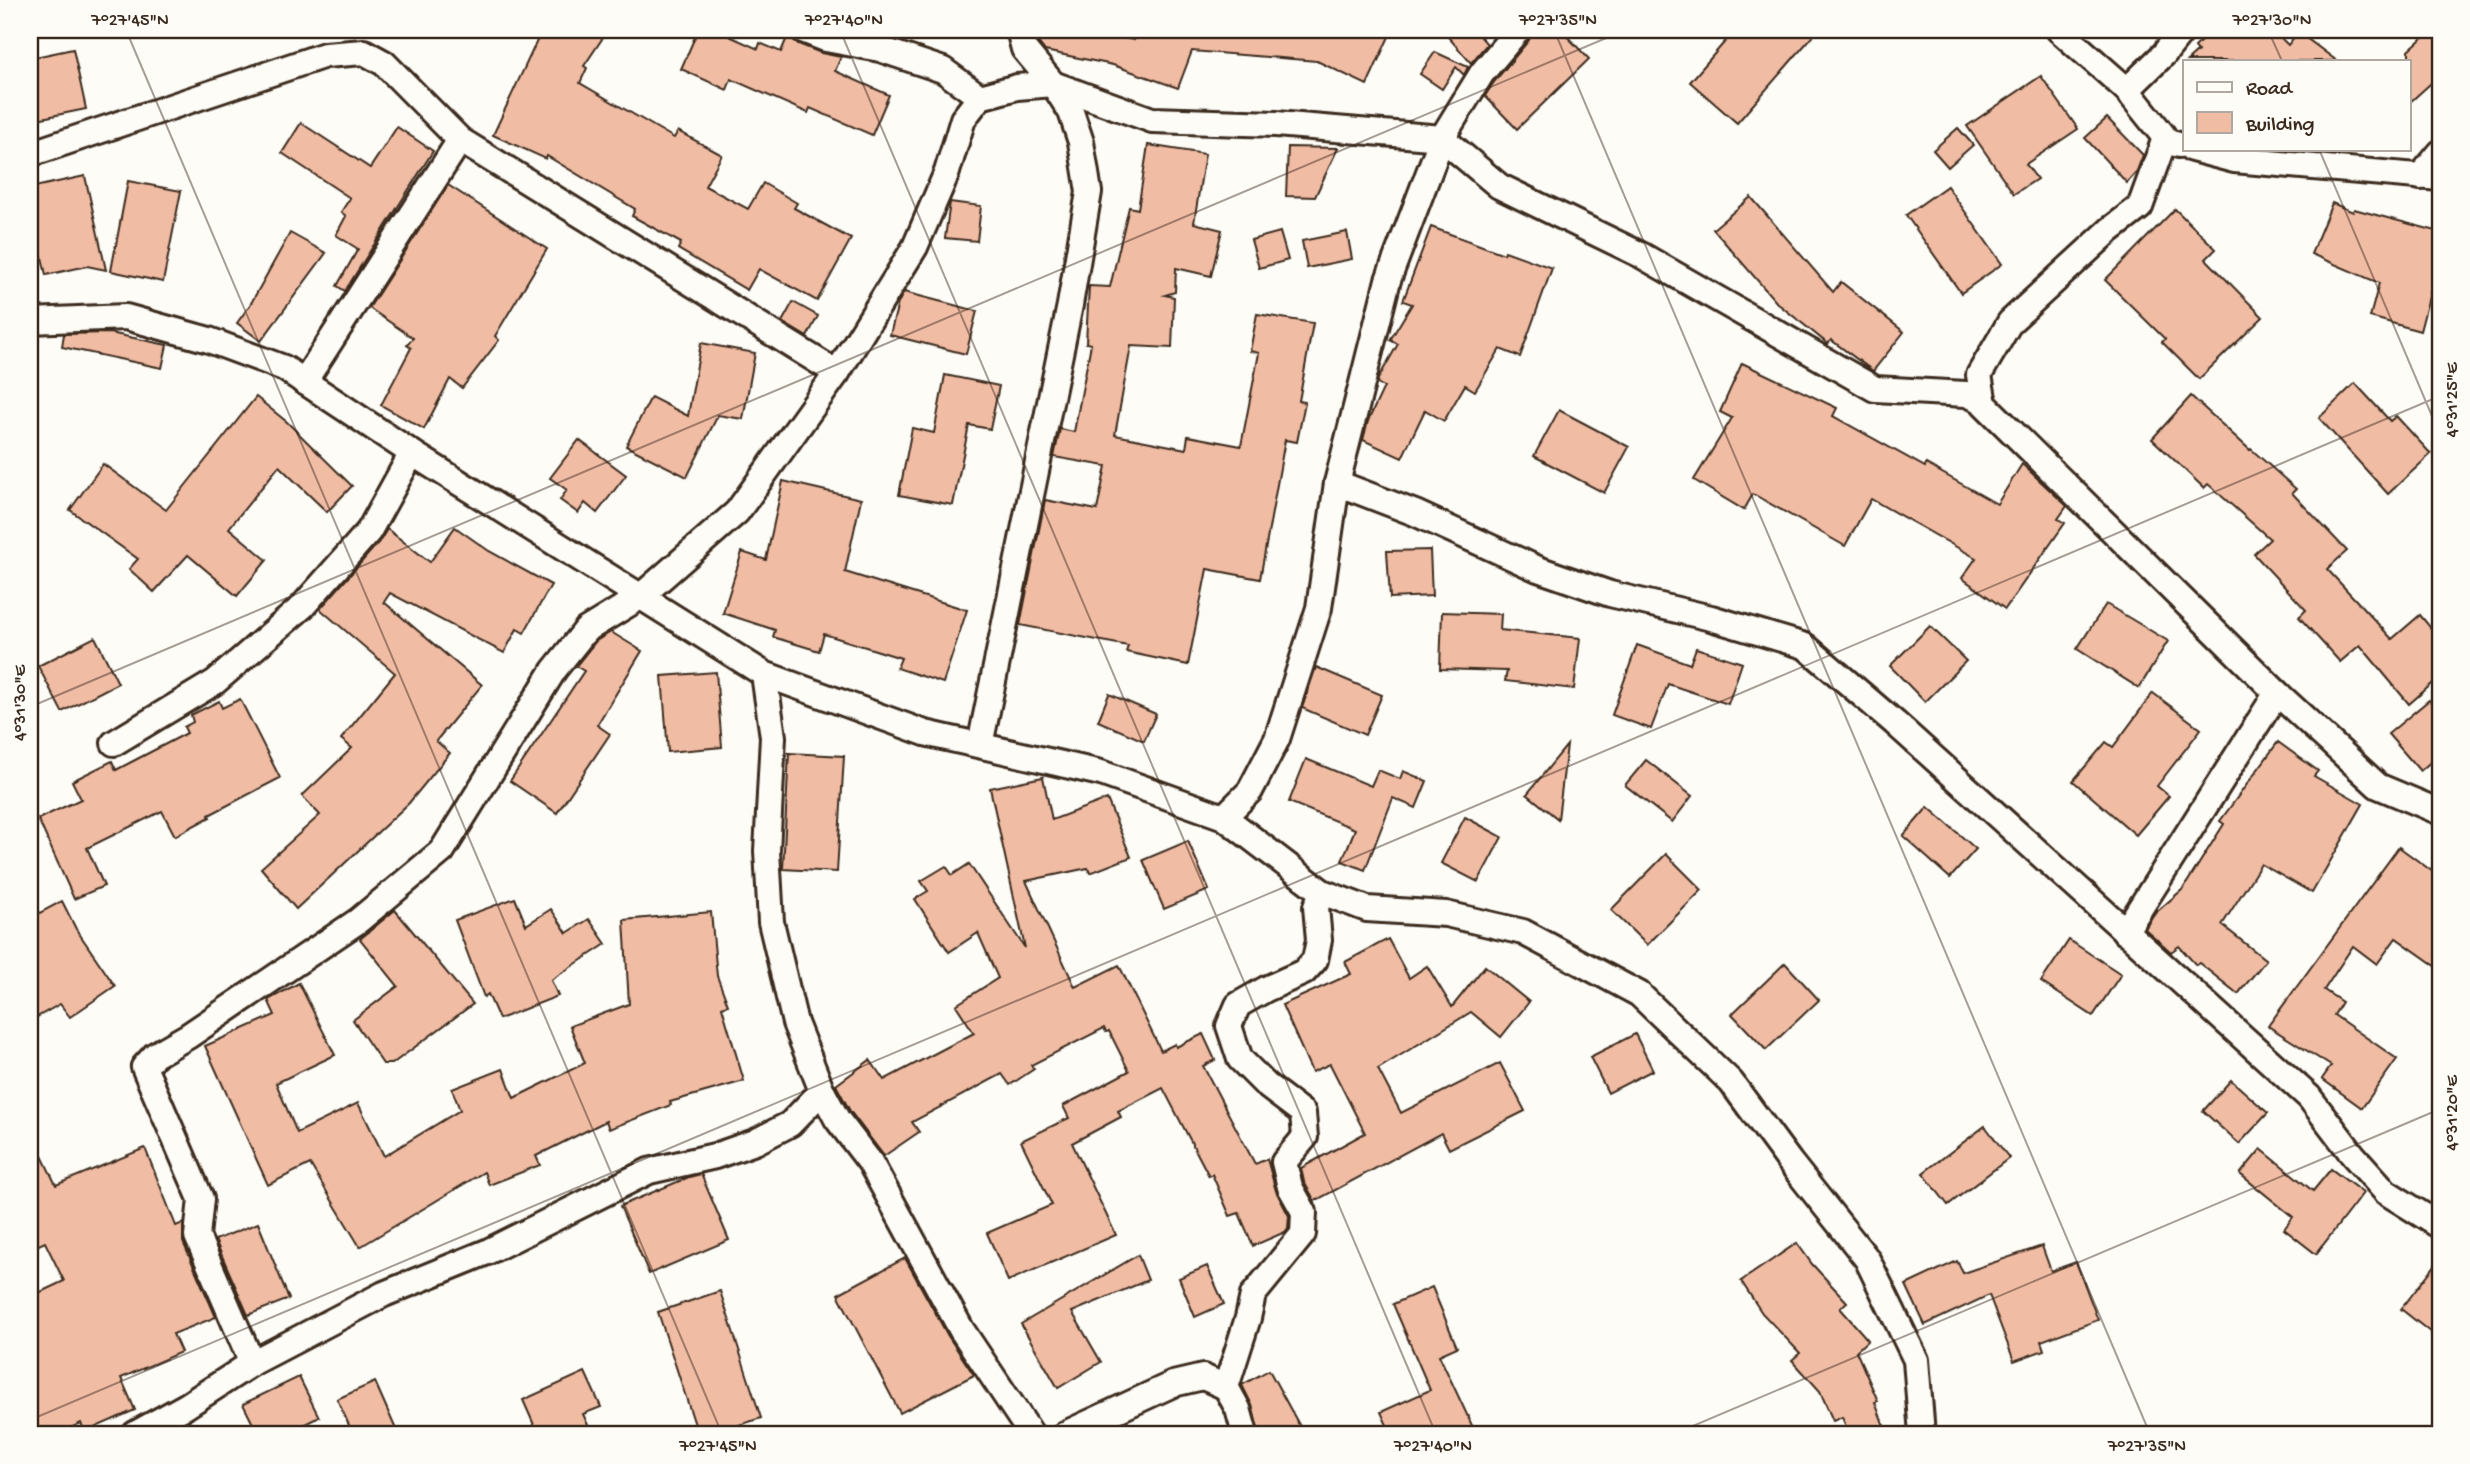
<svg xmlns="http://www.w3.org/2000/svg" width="2470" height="1464" font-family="'Gochi Hand',sans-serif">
	<rect width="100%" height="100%" fill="#fdfcf7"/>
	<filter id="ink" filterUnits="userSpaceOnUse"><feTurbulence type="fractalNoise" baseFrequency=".0143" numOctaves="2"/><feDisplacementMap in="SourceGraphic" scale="14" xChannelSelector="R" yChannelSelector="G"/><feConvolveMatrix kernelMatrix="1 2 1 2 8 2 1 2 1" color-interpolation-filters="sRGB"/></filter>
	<g filter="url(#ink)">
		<g fill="#f1bca4" stroke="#3b2a1e" stroke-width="2">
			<path d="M 542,30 L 608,30 L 584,66 L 587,68 L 580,83 L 674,138 L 678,131 L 722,155 L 705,186 L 748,209 L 763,183 L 797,203 L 794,208 L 851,239 L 817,301 L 759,269 L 747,290 L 678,249 L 681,243 L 632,216 L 635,209 L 547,156 L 546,159 L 493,135 Z"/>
			<path d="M 698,30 L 716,30 L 758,49 L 760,43 L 781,52 L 789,33 L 798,44 L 821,53 L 841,57 L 835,71 L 889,95 L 872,135 L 810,108 L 808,113 L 731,79 L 727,90 L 681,69 Z"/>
			<path d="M 1034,30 L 1084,30 L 1134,40 L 1138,30 L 1392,30 L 1367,85 L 1317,61 L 1192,51 L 1178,88 L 1113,65 L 1045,51 L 1038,42 Z"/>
			<path d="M 1442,30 L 1475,30 L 1487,44 L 1471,63 Z"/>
			<path d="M 1532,30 L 1561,30 L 1589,59 L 1517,129 L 1485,96 L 1494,82 L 1529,40 Z"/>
			<path d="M 1735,30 L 1818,30 L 1737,123 L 1690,82 Z"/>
			<path d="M 2212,30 L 2273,30 L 2288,45 L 2298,32 L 2337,61 L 2187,61 L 2198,51 L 2195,47 Z"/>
			<path d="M 2431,30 L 2440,30 L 2440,75 L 2409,103 L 2409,50 Z"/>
			<path d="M 73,49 L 86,109 L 37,119 L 30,89 L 30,58 Z"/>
			<path d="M 1435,52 L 1468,67 L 1464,75 L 1456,67 L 1442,89 L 1420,74 Z"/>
			<path d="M 2041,76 L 2078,129 L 2026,164 L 2037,179 L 2014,194 L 1967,126 Z"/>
			<path d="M 2107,118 L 2143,155 L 2136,173 L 2127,183 L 2085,138 Z"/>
			<path d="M 301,123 L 370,168 L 397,127 L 433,151 L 345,291 L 337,286 L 358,249 L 336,235 L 346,216 L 341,212 L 350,198 L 282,153 Z"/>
			<path d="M 1958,128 L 1973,145 L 1948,167 L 1933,150 Z"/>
			<path d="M 1148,145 L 1205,154 L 1194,223 L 1222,230 L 1211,276 L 1176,268 L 1175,292 L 1165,295 L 1174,297 L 1172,348 L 1131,346 L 1115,435 L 1186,449 L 1188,436 L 1241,446 L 1259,353 L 1250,351 L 1257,314 L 1313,323 L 1299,401 L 1305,402 L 1297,442 L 1285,440 L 1260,579 L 1207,569 L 1188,665 L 1126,652 L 1128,646 L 1020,625 L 1045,500 L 1097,510 L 1106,466 L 1054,457 L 1060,429 L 1074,432 L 1091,344 L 1086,343 L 1089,286 L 1110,287 L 1129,207 L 1138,209 Z"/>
			<path d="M 1288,147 L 1338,148 L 1315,197 L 1286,196 Z"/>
			<path d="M 85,176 L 106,270 L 87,266 L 46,275 L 30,204 L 30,188 Z"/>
			<path d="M 128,181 L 181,191 L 163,282 L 111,271 Z"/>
			<path d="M 448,185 L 547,249 L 495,336 L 499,340 L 462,388 L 450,379 L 424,429 L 381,405 L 411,348 L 407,345 L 413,338 L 369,308 Z"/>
			<path d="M 1947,186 L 2002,264 L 1961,293 L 1906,215 Z"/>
			<path d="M 1751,197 L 1833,292 L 1841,282 L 1904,332 L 1873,371 L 1831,340 L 1828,344 L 1777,303 L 1713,229 Z"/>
			<path d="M 950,202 L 981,206 L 977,241 L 945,238 Z"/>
			<path d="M 2332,203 L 2353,212 L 2354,209 L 2440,232 L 2440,255 L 2420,331 L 2370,317 L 2379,283 L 2311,254 Z"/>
			<path d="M 2175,209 L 2216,249 L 2206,259 L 2263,317 L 2199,379 L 2162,342 L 2165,339 L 2105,280 Z"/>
			<path d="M 1431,227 L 1504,254 L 1505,251 L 1552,268 L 1520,357 L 1500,349 L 1475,391 L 1465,385 L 1444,421 L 1425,410 L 1402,458 L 1363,440 L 1368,421 L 1384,387 L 1377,383 L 1378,379 L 1398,344 L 1390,340 L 1412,304 L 1403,301 Z"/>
			<path d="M 1280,232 L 1288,260 L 1259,268 L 1251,240 Z"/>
			<path d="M 1347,232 L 1352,259 L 1307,268 L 1302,241 Z"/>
			<path d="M 290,233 L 326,253 L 261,341 L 237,323 L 250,305 Z"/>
			<path d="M 904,292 L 977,311 L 966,354 L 890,335 L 898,303 Z"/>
			<path d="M 793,302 L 818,316 L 807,337 L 782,322 Z"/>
			<path d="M 110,333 L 167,345 L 162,368 L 62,347 L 64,334 Z"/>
			<path d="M 701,343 L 755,353 L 743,419 L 718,415 L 687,477 L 626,446 L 651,397 L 688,416 Z"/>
			<path d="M 1742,363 L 1837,408 L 1833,416 L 1925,467 L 1926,464 L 1997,504 L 2022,464 L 2067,506 L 2058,519 L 2065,523 L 2005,609 L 1962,578 L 1976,558 L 1871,499 L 1845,546 L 1753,494 L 1744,510 L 1694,480 L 1732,418 L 1720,412 Z"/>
			<path d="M 945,375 L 999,386 L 990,429 L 969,425 L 953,505 L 899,495 L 912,428 L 934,433 Z"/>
			<path d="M 2355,383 L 2390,421 L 2396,416 L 2431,454 L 2388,494 L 2319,418 Z"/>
			<path d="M 2191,396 L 2250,450 L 2251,449 L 2296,489 L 2292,493 L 2347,551 L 2327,569 L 2392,639 L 2420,615 L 2440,639 L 2440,677 L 2409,704 L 2360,645 L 2340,662 L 2299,617 L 2306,610 L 2254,554 L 2270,539 L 2208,484 L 2204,488 L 2152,439 Z"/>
			<path d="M 256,397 L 287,422 L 352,486 L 327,512 L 279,466 L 229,528 L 267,560 L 237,596 L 188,555 L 154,592 L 129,569 L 138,559 L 70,510 L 103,464 L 166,510 Z"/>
			<path d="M 1559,410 L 1629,447 L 1604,493 L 1534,456 Z"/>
			<path d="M 579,440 L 626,475 L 597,513 L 585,503 L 578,513 L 560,500 L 567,490 L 550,478 Z"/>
			<path d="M 783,481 L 861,499 L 845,572 L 967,610 L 943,683 L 897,668 L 901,658 L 824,634 L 819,651 L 773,637 L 775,630 L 723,613 L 742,552 L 766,560 Z"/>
			<path d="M 455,527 L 489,551 L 551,585 L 524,633 L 517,629 L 504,653 L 390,593 L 384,602 L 482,685 L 436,741 L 450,753 L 409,803 L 296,909 L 261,868 L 320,815 L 302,796 L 352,748 L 341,739 L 395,673 L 320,609 L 380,541 L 387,529 L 430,562 Z"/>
			<path d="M 1430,550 L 1432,596 L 1390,598 L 1387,551 Z"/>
			<path d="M 2106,604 L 2168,641 L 2139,688 L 2077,649 Z"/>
			<path d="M 1442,612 L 1501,614 L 1500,630 L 1580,638 L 1574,689 L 1505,681 L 1507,671 L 1440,669 Z"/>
			<path d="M 1930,626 L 1966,661 L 1925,702 L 1890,666 Z"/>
			<path d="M 611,632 L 642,651 L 597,725 L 610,734 L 557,813 L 510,781 L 584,671 L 576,666 L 596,641 Z"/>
			<path d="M 95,637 L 118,683 L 62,712 L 38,666 Z"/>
			<path d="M 1637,645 L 1690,664 L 1696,648 L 1742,663 L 1728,704 L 1668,684 L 1651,729 L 1612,715 Z"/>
			<path d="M 1316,667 L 1382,695 L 1365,735 L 1302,708 Z"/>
			<path d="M 716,672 L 722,747 L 668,752 L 662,676 Z"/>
			<path d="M 2153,693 L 2201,729 L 2157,786 L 2169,796 L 2136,835 L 2073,781 L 2106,742 L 2113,747 Z"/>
			<path d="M 1109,694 L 1156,714 L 1144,741 L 1098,721 Z"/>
			<path d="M 240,699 L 280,778 L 209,815 L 210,817 L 175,836 L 162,811 L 87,848 L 104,886 L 74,899 L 38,819 L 81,799 L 72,781 L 112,761 L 116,770 L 187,733 L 184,727 L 193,722 L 191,715 L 219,701 L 222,708 Z"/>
			<path d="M 2429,700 L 2440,714 L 2440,754 L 2420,771 L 2388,734 Z"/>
			<path d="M 2278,742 L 2318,771 L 2314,776 L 2363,804 L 2312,893 L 2261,864 L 2222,925 L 2266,960 L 2238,994 L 2199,963 L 2196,965 L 2179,946 L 2171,952 L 2145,929 L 2153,915 L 2183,889 L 2224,824 L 2220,821 Z"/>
			<path d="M 1567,745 L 1558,819 L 1527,794 Z"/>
			<path d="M 789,753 L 844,756 L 837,872 L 783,869 Z"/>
			<path d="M 1306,759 L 1371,786 L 1378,770 L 1400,779 L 1403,771 L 1427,781 L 1416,808 L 1393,798 L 1365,870 L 1342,861 L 1355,829 L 1289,802 Z"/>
			<path d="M 1646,760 L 1692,796 L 1672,822 L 1625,785 Z"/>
			<path d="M 1043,777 L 1052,820 L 1107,799 L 1131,857 L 1090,873 L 1088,868 L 1026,881 L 1075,987 L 1119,965 L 1161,1051 L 1175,1044 L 1176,1047 L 1203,1034 L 1215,1060 L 1203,1066 L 1255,1164 L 1267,1159 L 1276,1191 L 1289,1216 L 1288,1228 L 1285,1232 L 1253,1246 L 1239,1213 L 1230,1216 L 1212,1174 L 1209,1176 L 1163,1088 L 1118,1111 L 1121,1117 L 1072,1143 L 1116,1235 L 1008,1281 L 987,1233 L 1052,1205 L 1021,1141 L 1069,1118 L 1063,1106 L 1129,1071 L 1109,1031 L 1106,1032 L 1104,1028 L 1031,1065 L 1034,1069 L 1010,1085 L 1002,1074 L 912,1122 L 919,1132 L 884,1156 L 850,1111 L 836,1085 L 870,1060 L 884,1080 L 974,1033 L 956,1005 L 998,978 L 978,933 L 949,952 L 915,899 L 928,891 L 921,881 L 946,866 L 952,875 L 969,864 L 1025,948 L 990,788 Z"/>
			<path d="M 1928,807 L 1976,849 L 1950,878 L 1903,836 Z"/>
			<path d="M 1465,817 L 1502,837 L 1478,882 L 1441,863 Z"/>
			<path d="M 1188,841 L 1209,890 L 1164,909 L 1143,860 Z"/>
			<path d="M 2399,847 L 2440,877 L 2440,969 L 2396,938 L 2377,964 L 2353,946 L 2324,990 L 2342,1002 L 2334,1015 L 2397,1059 L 2362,1108 L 2322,1079 L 2331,1066 L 2268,1026 Z"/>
			<path d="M 1666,854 L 1702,890 L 1647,945 L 1611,910 Z"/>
			<path d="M 515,898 L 526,925 L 551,909 L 567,933 L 589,919 L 606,944 L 551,980 L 558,996 L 499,1019 L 488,994 L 484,997 L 455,920 Z"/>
			<path d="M 62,901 L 76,929 L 115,986 L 70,1017 L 60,1004 L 30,1021 L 30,918 Z"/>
			<path d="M 395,910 L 473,1004 L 392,1064 L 383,1064 L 353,1020 L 398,986 L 360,939 Z"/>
			<path d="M 711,912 L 717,976 L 728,1005 L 722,1007 L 744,1081 L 670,1102 L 671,1105 L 609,1129 L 606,1121 L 536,1156 L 540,1165 L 489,1185 L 484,1172 L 360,1247 L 310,1164 L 268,1185 L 205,1046 L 275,1015 L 268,1000 L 299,983 L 335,1055 L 276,1083 L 297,1133 L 358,1103 L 384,1156 L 460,1110 L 452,1089 L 503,1069 L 514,1098 L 585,1063 L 570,1026 L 629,1004 L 624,920 Z"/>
			<path d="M 1388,939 L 1409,978 L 1427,966 L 1452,1007 L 1485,966 L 1529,1002 L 1501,1037 L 1471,1012 L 1378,1069 L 1401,1113 L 1500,1063 L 1525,1111 L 1449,1149 L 1441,1133 L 1315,1201 L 1304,1182 L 1301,1168 L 1365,1133 L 1330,1064 L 1312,1072 L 1282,1005 L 1351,974 L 1345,962 Z"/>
			<path d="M 2069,940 L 2121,974 L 2093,1016 L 2041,982 Z"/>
			<path d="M 1785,963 L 1819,1000 L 1766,1050 L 1732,1014 Z"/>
			<path d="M 1635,1034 L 1653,1070 L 1608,1093 L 1590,1057 Z"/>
			<path d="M 2231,1080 L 2268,1113 L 2239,1144 L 2203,1111 Z"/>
			<path d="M 1985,1126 L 2009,1158 L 1948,1205 L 1923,1173 Z"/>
			<path d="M 30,1131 L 56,1185 L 145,1148 L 176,1226 L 183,1223 L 183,1242 L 216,1317 L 173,1334 L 181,1352 L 121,1378 L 135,1410 L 85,1432 L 81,1423 L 58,1434 L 30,1434 L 30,1297 L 64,1281 L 45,1242 L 30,1249 Z"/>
			<path d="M 2261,1149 L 2313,1191 L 2331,1169 L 2363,1193 L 2316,1254 L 2284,1229 L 2293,1217 L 2240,1174 Z"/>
			<path d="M 701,1174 L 729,1240 L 649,1274 L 620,1206 L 689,1177 Z"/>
			<path d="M 258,1223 L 289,1299 L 248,1315 L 215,1240 Z"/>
			<path d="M 1797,1243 L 1812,1264 L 1847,1302 L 1840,1308 L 1868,1340 L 1856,1351 L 1878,1401 L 1875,1402 L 1887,1434 L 1849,1434 L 1842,1417 L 1833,1421 L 1820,1391 L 1792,1360 L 1800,1353 L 1762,1313 L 1741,1281 Z"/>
			<path d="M 2042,1246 L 2051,1271 L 2076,1262 L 2098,1320 L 2041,1341 L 2044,1350 L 2014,1361 L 1989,1295 L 1925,1325 L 1906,1285 L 1957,1261 L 1963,1273 Z"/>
			<path d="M 1138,1255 L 1148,1280 L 1072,1312 L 1101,1362 L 1058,1388 L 1021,1324 Z"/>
			<path d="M 905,1258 L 948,1336 L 974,1375 L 900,1413 L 838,1294 Z"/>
			<path d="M 2440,1259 L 2440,1340 L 2401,1309 Z"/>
			<path d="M 1207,1266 L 1224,1304 L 1195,1317 L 1179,1278 Z"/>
			<path d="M 1432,1287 L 1457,1347 L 1439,1355 L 1476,1434 L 1391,1434 L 1381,1412 L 1430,1390 L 1393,1304 Z"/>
			<path d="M 720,1291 L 761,1418 L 711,1434 L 698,1434 L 658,1312 Z"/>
			<path d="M 1269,1370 L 1304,1434 L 1259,1433 L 1252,1405 L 1242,1385 Z"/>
			<path d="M 585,1372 L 601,1407 L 583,1414 L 592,1434 L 538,1434 L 523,1400 Z"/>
			<path d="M 299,1377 L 319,1417 L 285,1434 L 258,1434 L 243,1404 Z"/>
			<path d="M 375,1382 L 398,1434 L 353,1434 L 337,1399 Z"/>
		</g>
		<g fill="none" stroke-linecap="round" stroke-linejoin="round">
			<g stroke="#3b2a1e" stroke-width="30">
				<g id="street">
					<path d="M 803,30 L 826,39 L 880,49 L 943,70 L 980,97 L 1017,87 L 1053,84 L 1152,120 L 1276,124 L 1442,138 L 1499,186 L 1641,255 L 1875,389 L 1966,394 L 1983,401"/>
					<path d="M 2059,30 L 2127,90 L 2163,135 L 2164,141 L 2179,145"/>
					<path d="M 2127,90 L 2164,54 L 2183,30"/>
					<path d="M 2164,141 L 2140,207 L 2110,230 L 2010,322 L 1979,375 L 1984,404 L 2277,693"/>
					<path d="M 2192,149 L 2234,160 L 2440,178"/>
					<path d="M 30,154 L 325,55 L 364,52 L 384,63 L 460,140 L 837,373"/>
					<path d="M 2420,177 L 2440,153"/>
					<path d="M 30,321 L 126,317 L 209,340 L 284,368 L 412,453 L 764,674 L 925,733 L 1101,773 L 1224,817 L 1322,892 L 1367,909 L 1446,914 L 1523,932 L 1639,994 L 1731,1082 L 1790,1162 L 1867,1259 L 1916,1360 L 1922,1434"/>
					<path d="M 304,382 L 460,140"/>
					<path d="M 1337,483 L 1415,513 L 1538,569 L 1610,594 L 1711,618 L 1805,646 L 1895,723 L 2309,1097 L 2353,1155 L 2386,1192 L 2440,1226"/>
					<path d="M 764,674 L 773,737 L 767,851 L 771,922 L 795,1023 L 822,1091 L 837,1119 L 870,1162 L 961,1329 L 1031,1434"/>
					<path d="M 114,743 L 215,682 L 302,607 L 369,531 L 412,453"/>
					<path d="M 980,745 L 1070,305 L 1089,192 L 1081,142 L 1071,112 L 1053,84 L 1024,49 L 1019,30"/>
					<path d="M 1224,817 L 1250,791 L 1277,739 L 1319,608 L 1337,483 L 1388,280 L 1442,138 L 1482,73 L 1518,30"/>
					<path d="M 2125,932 L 2277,693 L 2378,786 L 2440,812"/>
					<path d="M 252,1363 L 197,1236 L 201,1199 L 144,1067 L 155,1055 L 188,1036 L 358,921 L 442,851 L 554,670 L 586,630 L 640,597 L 737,512 L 837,373 L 915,247 L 947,172 L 963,119 L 980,97"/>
					<path d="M 135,1434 L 186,1406 L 252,1363 L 384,1294 L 487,1252 L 649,1171 L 715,1156 L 755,1142 L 790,1124 L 822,1091"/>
					<path d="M 1065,1434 L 1173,1384 L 1203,1377 L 1226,1387"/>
					<path d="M 1245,1434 L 1238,1409 L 1226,1387 L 1248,1318 L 1253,1295 L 1303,1234 L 1304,1212 L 1290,1187 L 1284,1162 L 1305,1137 L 1303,1113 L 1266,1085 L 1240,1059 L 1229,1026 L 1238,1005 L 1266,989 L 1304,972 L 1315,960 L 1319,940 L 1316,907 L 1322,892"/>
				</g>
			</g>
			<use href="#street" stroke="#fdfcf7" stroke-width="24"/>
		</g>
	</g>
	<path fill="none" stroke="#3b2a1e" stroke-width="2" stroke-opacity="0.45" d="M 126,30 L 722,1434M 840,30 L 1436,1434M 1554,30 L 2150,1434M 2268,30 L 2282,61M 2319,149 L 2440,435M 30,707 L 1625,30M 30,1420 L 2440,396M 1674,1434 L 2440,1109"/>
	<rect width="2470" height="1464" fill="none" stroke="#fdfcf7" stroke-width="77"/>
	<rect x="2183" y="60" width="228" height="91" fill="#fdfcf7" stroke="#afa8a0" stroke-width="2"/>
	<rect x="2197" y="82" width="35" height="10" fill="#fdfcf7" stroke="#afa8a0" stroke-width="2"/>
	<text x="2246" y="94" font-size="21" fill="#3b2a1e">Road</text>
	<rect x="2197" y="112" width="35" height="21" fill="#f1bca4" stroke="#afa8a0" stroke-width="2"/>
	<text x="2246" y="130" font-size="21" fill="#3b2a1e">Building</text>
	<rect x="38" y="38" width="2394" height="1388" fill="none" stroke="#3b2a1e" stroke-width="2.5"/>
	<g font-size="18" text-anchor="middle" fill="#3b2a1e">
		<text x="130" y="25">7°27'45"N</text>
		<text x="844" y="25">7°27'40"N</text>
		<text x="1558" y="25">7°27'35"N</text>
		<text x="2272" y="25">7°27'30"N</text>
		<text transform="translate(2451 400) rotate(-90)" y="6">4°31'25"E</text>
		<text transform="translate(19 703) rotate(-90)" y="6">4°31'30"E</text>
		<text transform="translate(2451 1113) rotate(-90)" y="6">4°31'20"E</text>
		<text x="718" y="1451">7°27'45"N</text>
		<text x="1433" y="1451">7°27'40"N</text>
		<text x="2147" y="1451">7°27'35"N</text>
	</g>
</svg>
